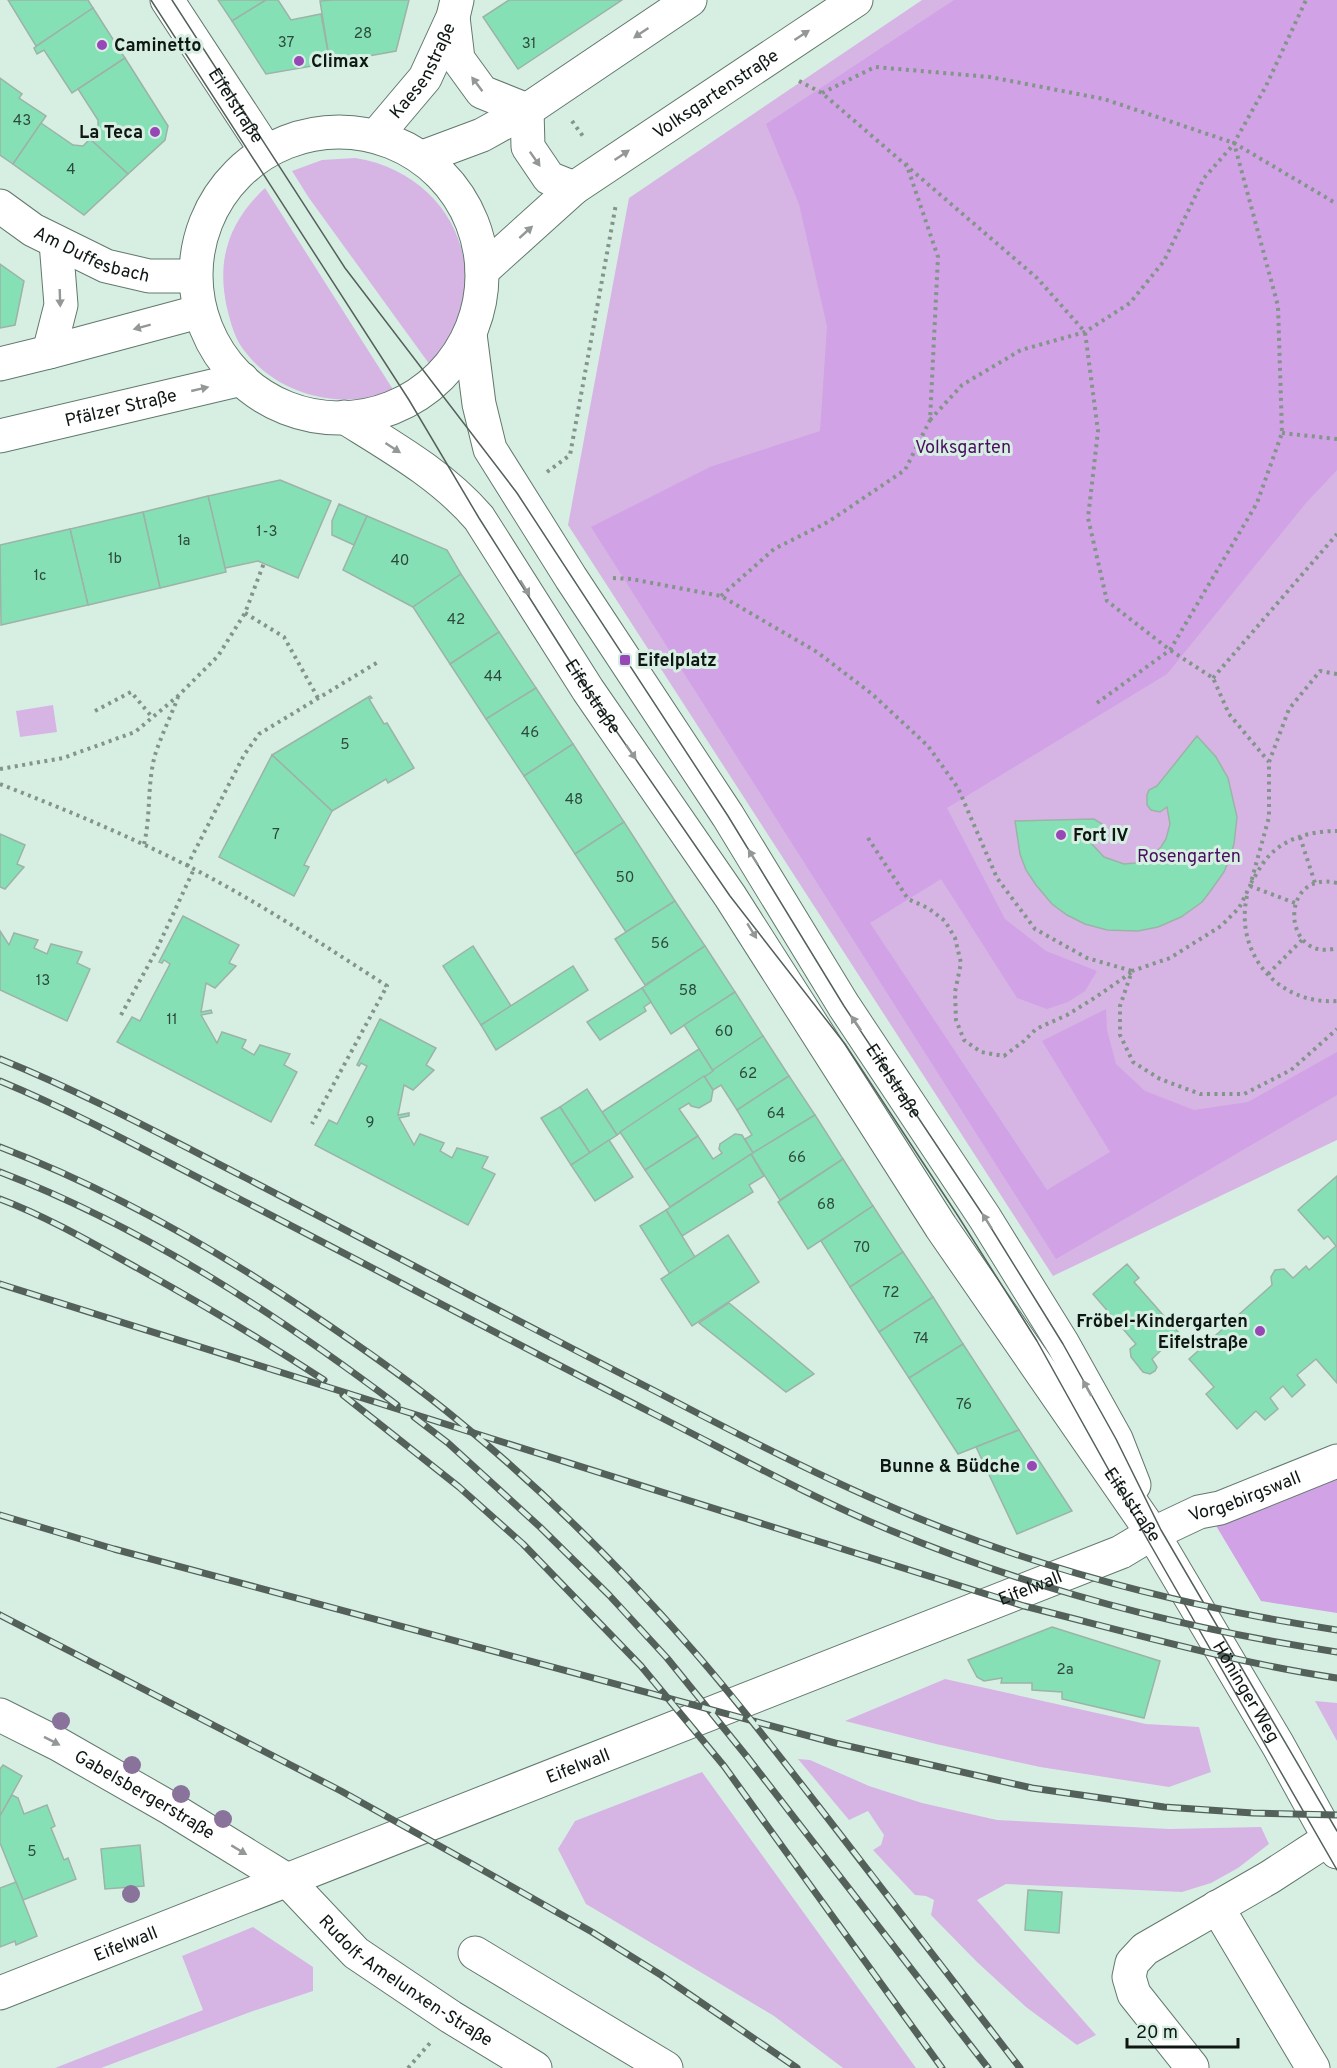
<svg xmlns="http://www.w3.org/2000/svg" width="1337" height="2068" font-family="Overpass,sans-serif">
	<rect width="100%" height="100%" fill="#d7efe3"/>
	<g fill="#d6b5e4">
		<path d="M 922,0 L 1337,0 L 1337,1140 L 1053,1276 L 568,525 L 629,198 Z"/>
		<path d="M 355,158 C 458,174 502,288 430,365 L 309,198 L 292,171 L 322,160 Z"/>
		<path d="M 265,188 L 394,391 C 339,412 271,394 239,343 C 233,332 230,320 227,308 C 216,259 229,222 265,188 Z"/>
		<path d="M 53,705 L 57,732 L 20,737 L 16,711 Z"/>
		<path d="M 945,1679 L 1146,1724 L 1199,1727 L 1211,1772 L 1169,1787 L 1040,1767 L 936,1744 L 845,1721 Z"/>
		<path d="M 1315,1701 L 1337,1703 L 1337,1741 Z"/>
		<path d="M 798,1759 L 810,1760 L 869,1786 L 922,1803 L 997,1820 L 1169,1829 L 1261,1827 L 1269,1844 L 1238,1868 L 1211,1883 L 1182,1892 L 1006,1884 L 977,1900 L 1096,2035 L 1077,2045 L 1026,2007 L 977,1962 L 931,1915 L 934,1900 L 926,1896 L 915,1895 L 873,1850 L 881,1845 L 884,1835 L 868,1811 L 849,1820 Z"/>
		<path d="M 702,1772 L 916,2068 L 843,2068 L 774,2016 L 586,1904 L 558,1849 L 575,1821 Z"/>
		<path d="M 253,1927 L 313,1967 L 313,1991 L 253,2011 L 101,2068 L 55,2068 L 203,2010 L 182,1956 Z"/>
	</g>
	<g fill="#d1a2e5">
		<path d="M 954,0 L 1337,0 L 1337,470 L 1306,503 L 1167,674 L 947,808 L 1005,919 L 1046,951 L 1097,971 L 1085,991 L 1068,1002 L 1047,1009 L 1017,998 L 941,879 L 870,923 L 1047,1190 L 1110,1152 L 1042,1041 L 1106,1009 L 1107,1030 L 1116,1064 L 1145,1091 L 1194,1110 L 1248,1102 L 1337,1052 L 1337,1095 L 1056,1259 L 591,527 L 710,467 L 820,431 L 827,326 L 799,204 L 766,124 Z"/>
		<path d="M 1337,1476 L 1337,1613 L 1261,1601 L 1215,1524 Z"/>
	</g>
	<g fill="#86e0b6" stroke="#9cb3a7" stroke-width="1.5">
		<path d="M 8,0 L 88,0 L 93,8 L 36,46 Z"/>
		<path d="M 218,0 L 266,0 L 232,21 Z"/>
		<path d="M 266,0 L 278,0 L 291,20 L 321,14 L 330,63 L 266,74 L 232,21 Z"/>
		<path d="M 333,0 L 409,0 L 396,51 L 330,63 L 320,1 Z"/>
		<path d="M 509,0 L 622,0 L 518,69 L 483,17 Z"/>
		<path d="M 93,8 L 125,58 L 72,93 L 44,50 L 37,54 L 34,48 Z"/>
		<path d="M 125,58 L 168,126 L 165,140 L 128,174 L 90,139 L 98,131 L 98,120 L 78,89 Z"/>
		<path d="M 0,78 L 22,94 L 19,98 L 46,116 L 13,164 L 0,155 Z"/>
		<path d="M 41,123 L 73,145 L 83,146 L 90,139 L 128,174 L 84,215 L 13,164 Z"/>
		<path d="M 0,264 L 24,281 L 15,325 L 0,328 Z"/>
		<path d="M 280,480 L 331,501 L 298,578 L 258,561 L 225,568 L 208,496 Z"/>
		<path d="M 208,496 L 226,572 L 160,588 L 143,512 Z"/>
		<path d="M 339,504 L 367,516 L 354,545 L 332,535 L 332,521 Z"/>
		<path d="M 143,512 L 160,588 L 88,605 L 70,529 Z"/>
		<path d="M 367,516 L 447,550 L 461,574 L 413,607 L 343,570 Z"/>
		<path d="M 70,529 L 88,605 L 1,625 L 0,545 Z"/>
		<path d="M 461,574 L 499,632 L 450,664 L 413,607 Z"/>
		<path d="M 499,632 L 536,688 L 486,719 L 450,664 Z"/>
		<path d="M 536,688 L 573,744 L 524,776 L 486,719 Z"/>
		<path d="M 370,696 L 372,698 L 369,699 L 384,724 L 387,723 L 414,768 L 388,783 L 386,779 L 332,811 L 272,755 Z"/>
		<path d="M 1197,736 L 1216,757 L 1228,778 L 1237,817 L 1234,844 L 1229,860 L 1224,872 L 1209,893 L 1202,902 L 1181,917 L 1158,927 L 1138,931 L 1107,930 L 1085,924 L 1067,915 L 1052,904 L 1036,885 L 1026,870 L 1020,854 L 1015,821 L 1094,819 L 1102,824 L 1105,833 L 1100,842 L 1091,843 L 1104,857 L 1124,864 L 1135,863 L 1147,859 L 1161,847 L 1166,839 L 1170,824 L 1167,807 L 1160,812 L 1151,810 L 1147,805 L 1147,795 L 1149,790 L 1157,786 Z"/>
		<path d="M 573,744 L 624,822 L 575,854 L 524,776 Z"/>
		<path d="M 272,755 L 332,811 L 304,865 L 309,867 L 294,896 L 219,857 Z"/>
		<path d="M 624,822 L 675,901 L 626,932 L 575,854 Z"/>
		<path d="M 0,834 L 25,845 L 17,864 L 24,867 L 5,889 L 0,887 Z"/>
		<path d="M 675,901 L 705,946 L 645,985 L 615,939 Z"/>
		<path d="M 183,916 L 239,945 L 229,963 L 236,966 L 215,988 L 206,983 L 201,1012 L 211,1010 L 212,1013 L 201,1015 L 217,1043 L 222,1032 L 246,1040 L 242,1048 L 254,1055 L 260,1045 L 290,1054 L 284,1065 L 297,1072 L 271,1122 L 117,1042 L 132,1017 L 140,1021 L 170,964 L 164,960 L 162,963 L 159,962 Z"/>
		<path d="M 0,931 L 9,945 L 14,933 L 38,940 L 34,948 L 47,954 L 51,944 L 82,952 L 77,963 L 90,969 L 67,1021 L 0,990 Z"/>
		<path d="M 473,946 L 511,1006 L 481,1025 L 443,966 Z"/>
		<path d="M 705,946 L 735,992 L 671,1034 L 642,988 Z"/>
		<path d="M 573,966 L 588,990 L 496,1050 L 481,1025 Z"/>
		<path d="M 642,988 L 651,1002 L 644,1007 L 646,1011 L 600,1040 L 587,1022 Z"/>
		<path d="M 735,992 L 763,1036 L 713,1071 L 684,1025 Z"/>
		<path d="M 380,1019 L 436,1048 L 426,1065 L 434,1070 L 413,1090 L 404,1085 L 398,1115 L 409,1113 L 409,1116 L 399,1118 L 414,1145 L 420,1134 L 444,1143 L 440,1151 L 452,1158 L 457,1148 L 488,1157 L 482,1168 L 495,1174 L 468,1225 L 315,1145 L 329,1120 L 337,1124 L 367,1066 L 361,1063 L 359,1066 L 357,1065 Z"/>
		<path d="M 763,1036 L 789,1076 L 737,1110 L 721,1085 L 713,1090 L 704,1076 Z"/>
		<path d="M 699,1049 L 713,1071 L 617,1135 L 602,1112 Z"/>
		<path d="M 704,1076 L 713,1090 L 711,1101 L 699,1108 L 691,1106 L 689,1103 L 679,1109 L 698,1136 L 645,1170 L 620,1132 Z"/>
		<path d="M 789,1076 L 815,1115 L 753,1153 L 745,1139 L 752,1135 L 737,1110 Z"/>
		<path d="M 587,1089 L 617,1135 L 590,1153 L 560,1107 Z"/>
		<path d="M 560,1107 L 590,1153 L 571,1165 L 541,1118 Z"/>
		<path d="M 815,1115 L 843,1159 L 780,1200 L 751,1154 Z"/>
		<path d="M 735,1134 L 742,1135 L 753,1153 L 670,1207 L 645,1170 L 698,1136 L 713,1159 L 722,1153 L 719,1149 L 720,1144 Z"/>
		<path d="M 609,1140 L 633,1177 L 595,1201 L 571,1165 Z"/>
		<path d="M 751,1154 L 764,1176 L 749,1185 L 753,1192 L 682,1236 L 666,1210 Z"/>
		<path d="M 843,1159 L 873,1206 L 808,1249 L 778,1202 Z"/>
		<path d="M 1337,1176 L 1337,1383 L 1316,1359 L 1297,1375 L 1305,1385 L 1292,1397 L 1283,1386 L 1270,1398 L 1278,1409 L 1265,1420 L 1256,1411 L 1237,1429 L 1206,1394 L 1214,1387 L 1189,1359 L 1272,1285 L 1271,1277 L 1275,1270 L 1284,1269 L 1293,1278 L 1306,1266 L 1309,1270 L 1336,1246 L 1328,1236 L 1324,1239 L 1298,1210 Z"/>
		<path d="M 873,1206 L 903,1252 L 850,1287 L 821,1241 Z"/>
		<path d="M 666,1210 L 695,1257 L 670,1274 L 640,1226 Z"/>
		<path d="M 728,1235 L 759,1282 L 692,1326 L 661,1279 Z"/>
		<path d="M 903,1252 L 933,1297 L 879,1332 L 850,1287 Z"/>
		<path d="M 1127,1264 L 1139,1278 L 1134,1282 L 1179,1333 L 1152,1359 L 1157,1367 L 1155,1371 L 1150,1374 L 1143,1372 L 1131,1357 L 1130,1349 L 1136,1344 L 1093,1294 Z"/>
		<path d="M 933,1297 L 963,1344 L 909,1378 L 879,1332 Z"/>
		<path d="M 729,1303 L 814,1374 L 786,1392 L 699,1323 Z"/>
		<path d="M 963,1344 L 1019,1430 L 958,1454 L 909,1378 Z"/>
		<path d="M 1019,1430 L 1072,1511 L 1017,1534 L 976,1447 Z"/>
		<path d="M 1052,1627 L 1160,1661 L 1144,1718 L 1062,1699 L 1062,1692 L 1032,1690 L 1032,1683 L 1001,1683 L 1002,1678 L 984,1681 L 977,1677 L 968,1660 Z"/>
		<path d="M 3,1765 L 22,1776 L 0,1816 L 0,1769 Z"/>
		<path d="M 12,1795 L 18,1798 L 24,1814 L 47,1805 L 55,1826 L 51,1828 L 64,1860 L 68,1858 L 76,1879 L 23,1900 L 0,1843 L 0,1816 Z"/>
		<path d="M 140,1845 L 144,1886 L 105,1889 L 101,1849 Z"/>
		<path d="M 16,1882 L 37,1936 L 16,1945 L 15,1941 L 0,1947 L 0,1888 Z"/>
		<path d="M 1028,1890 L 1062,1892 L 1059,1933 L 1025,1930 Z"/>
	</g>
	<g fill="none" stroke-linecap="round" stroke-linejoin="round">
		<g stroke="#62786d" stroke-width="35">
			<g id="minor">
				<path id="s1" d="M 167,0 L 266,151"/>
				<path d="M 453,17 L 458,59 L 482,92 L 527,110"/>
				<path d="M 527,110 L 528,147 L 549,178 L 574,188"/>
				<circle cx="339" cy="275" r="143"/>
				<path id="s2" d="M 376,136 L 425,78 L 453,17 L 457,0"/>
				<path d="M 423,157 L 482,135 L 527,110 L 690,0"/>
				<path id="s3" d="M 0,206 L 33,230 L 106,266 L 149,276 L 192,276"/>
				<path id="s4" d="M 482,271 L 574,188 L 856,0"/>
				<path id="s5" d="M 470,334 L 479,404 L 490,449 L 571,578 L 728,816 L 844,1006 L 985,1218 L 1063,1344 L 1116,1439 L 1134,1485"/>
				<path d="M 49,352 L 61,305 L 56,242"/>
				<path d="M 0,364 L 49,352 L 198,312"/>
				<path id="s6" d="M 344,417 C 392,447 442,475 479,518 L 588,690 L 730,896 L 941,1227 L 1153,1534 L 1278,1745 L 1337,1852"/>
				<path id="s7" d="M 0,436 L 242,379"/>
				<path id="s8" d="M 0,1715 L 58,1744 L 170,1808 L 287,1880 L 356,1953 L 451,2017 L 535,2068"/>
				<path d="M 1217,1907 L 1313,2068"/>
				<path d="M 475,1953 L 666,2068"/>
				<path id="s9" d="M 0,1993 L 1121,1552 L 1146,1537 L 1199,1512 L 1220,1508 L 1337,1461"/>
				<path d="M 1192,2067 L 1134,1994 L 1129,1977 L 1132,1963 L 1145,1949 L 1270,1877 L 1330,1838"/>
			</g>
		</g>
		<g stroke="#83948b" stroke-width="4" stroke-dasharray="3 4.5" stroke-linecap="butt">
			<path d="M 799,81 L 822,93 L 1037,278 L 1085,332 L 1098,431 L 1088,518 L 1107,601 L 1170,650 L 1213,678 L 1229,714 L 1269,762"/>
			<path d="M 822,93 L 875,67 L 990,77 L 1104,99 L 1234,143 L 1337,204"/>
			<path d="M 572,121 L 585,139"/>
			<path d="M 930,420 L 962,385 L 1021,350 L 1085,332 L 1130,303 L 1164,261 L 1204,178 L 1234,144"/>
			<path d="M 1282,433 L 1337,439"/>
			<path d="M 547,472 L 570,455 L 616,204"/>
			<path d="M 613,578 L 631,579 L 721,596 L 817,652 L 872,694 L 928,746 L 958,788 L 997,878 L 1035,929 L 1087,958 L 1132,971"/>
			<path d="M 721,596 L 774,549 L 828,522 L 905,470 L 930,420 L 938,257 L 906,163"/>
			<path d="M 245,613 L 284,637 L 318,698"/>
			<path d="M 1337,674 L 1320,671 L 1289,709 L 1269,762 L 1269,817 L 1250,886 L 1239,908 L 1221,926 L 1170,958 L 1132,971 L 1120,1006 L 1120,1035 L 1133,1062 L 1160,1079 L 1200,1094 L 1244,1094 L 1291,1070 L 1337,1029"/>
			<path d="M 1213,678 L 1337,534"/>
			<path d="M 1097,703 L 1170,650 L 1257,503 L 1282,433 L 1278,306 L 1234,143 L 1266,86 L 1306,0"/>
			<path d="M 95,711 L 131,692 L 152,717"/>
			<path d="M 0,769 L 63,758 L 135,732 L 178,696 L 218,656 L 245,613 L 264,563"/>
			<path d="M 0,784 C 64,809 127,835 188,866 C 257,901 322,944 387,986 L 312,1124"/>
			<path d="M 1300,837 L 1315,883"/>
			<path d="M 868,838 L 908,899 L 928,908 L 945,921 L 955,938 L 961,963 L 955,992 L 956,1020 L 964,1040 L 981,1052 L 1004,1056 L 1024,1041 L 1036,1029 L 1067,1015 L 1096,997 L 1132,972"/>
			<path d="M 144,844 C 151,815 147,784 155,755 C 161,736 171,716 178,697"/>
			<path d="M 187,866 L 244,755 L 259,734 L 378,662"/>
			<path d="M 1251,883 C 1256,875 1261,865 1267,858 C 1284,838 1312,831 1337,831"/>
			<path d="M 1337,883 C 1278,869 1282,964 1337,948"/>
			<path d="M 1250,886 L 1295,903"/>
			<path d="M 1247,896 C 1234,953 1278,1005 1337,1001"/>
			<path d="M 1268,974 L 1303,939"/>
			<path d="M 121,1015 L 155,953 L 194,869"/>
			<path d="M 408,2068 L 430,2043"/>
		</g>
		<use href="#minor" stroke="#fff" stroke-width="33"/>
		<g stroke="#54615b" stroke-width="1.5">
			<path id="s10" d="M 151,0 L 409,400 L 479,518 L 588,690 L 730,896 L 845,1044 L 958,1216 L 1037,1341 L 1146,1537 L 1337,1870"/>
			<path d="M 172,0 L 345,268 L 517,493 L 728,816 L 844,1006 L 985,1218 L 1063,1344 L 1116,1439 L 1161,1530 L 1337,1831"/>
		</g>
		<g stroke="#54615b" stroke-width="7">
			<g id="rail">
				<path d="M 0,1059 C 84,1093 164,1136 244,1177 C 381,1248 517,1321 655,1391 C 739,1435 824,1479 913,1516 C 1048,1572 1192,1608 1337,1630"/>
				<path d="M 0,1081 C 77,1113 150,1153 224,1191 C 368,1265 510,1341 654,1414 C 733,1454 810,1497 892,1531 C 1034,1590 1185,1629 1337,1652"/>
				<path d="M 0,1147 C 107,1188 207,1244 303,1308 C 357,1344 411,1381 461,1423 C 544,1491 621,1568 691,1648 C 736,1699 777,1753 819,1807 C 886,1893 953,1981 1020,2068"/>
				<path d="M 0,1172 C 143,1227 275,1313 397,1405"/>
				<path d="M 0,1199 C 48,1217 94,1244 139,1269 C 202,1304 264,1341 324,1380"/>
				<path d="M 0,1284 L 1024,1606 C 1128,1632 1231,1662 1337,1678"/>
				<path d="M 343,1395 L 459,1487 L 523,1544 L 641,1666 L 724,1766 L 942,2068"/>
				<path d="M 414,1417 L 448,1443 L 540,1527 L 609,1595 L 667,1658 L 748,1758 L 988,2068"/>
				<path d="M 0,1515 L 114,1549 L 835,1743 L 1032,1788 L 1164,1807 L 1253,1813 L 1337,1815"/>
				<path d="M 0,1615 L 341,1791 L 472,1864 L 592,1932 L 661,1975 L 797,2068"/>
			</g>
		</g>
		<use href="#rail" stroke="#d7efe3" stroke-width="4.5" stroke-dasharray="14" stroke-linecap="butt"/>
	</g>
	<g fill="#89739a">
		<circle cx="61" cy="1721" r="9"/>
		<circle cx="132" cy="1765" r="9"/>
		<circle cx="181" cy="1794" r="9"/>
		<circle cx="223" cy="1819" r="9"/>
		<circle cx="131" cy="1894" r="9"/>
	</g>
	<defs><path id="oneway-solid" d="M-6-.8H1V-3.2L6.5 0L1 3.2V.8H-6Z" transform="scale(1.5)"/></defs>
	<g fill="#939795">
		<use href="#oneway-solid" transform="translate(641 33) rotate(146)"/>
		<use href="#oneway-solid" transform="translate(802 35) rotate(-33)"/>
		<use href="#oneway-solid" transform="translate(477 84) rotate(-127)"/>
		<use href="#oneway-solid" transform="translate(622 155) rotate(-34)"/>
		<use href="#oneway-solid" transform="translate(535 159) rotate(55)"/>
		<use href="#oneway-solid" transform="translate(526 232) rotate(-42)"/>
		<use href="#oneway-solid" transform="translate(60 298) rotate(88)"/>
		<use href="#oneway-solid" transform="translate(142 327) rotate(165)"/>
		<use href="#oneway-solid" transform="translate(200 389) rotate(-13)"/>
		<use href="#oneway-solid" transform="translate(393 448) rotate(33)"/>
		<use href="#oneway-solid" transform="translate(525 588) rotate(58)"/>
		<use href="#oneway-solid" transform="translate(631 752) rotate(55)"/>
		<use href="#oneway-solid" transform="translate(753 857) rotate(-122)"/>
		<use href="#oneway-solid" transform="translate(752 931) rotate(58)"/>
		<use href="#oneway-solid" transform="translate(856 1023) rotate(-124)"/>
		<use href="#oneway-solid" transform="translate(987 1221) rotate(-122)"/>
		<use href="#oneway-solid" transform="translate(1087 1388) rotate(-119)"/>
		<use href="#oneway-solid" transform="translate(52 1741) rotate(27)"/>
		<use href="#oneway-solid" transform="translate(239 1850) rotate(31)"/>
	</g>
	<g fill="#9847b7" stroke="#d7efe3" stroke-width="2">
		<circle cx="102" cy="45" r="6"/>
		<circle cx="299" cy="61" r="6"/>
		<circle cx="155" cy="132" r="6"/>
		<rect x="619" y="654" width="12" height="12" rx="3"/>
		<circle cx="1061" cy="835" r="6"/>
		<circle cx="1260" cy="1331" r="6"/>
		<circle cx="1032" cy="1466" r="6"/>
	</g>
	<g text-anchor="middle" stroke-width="6" stroke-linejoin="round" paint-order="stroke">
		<g font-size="15" fill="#2d493c">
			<text x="363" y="38">28</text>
			<text x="286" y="47">37</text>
			<text x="529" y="48">31</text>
			<text x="22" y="125">43</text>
			<text x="71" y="174">4</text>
			<text x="267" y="536">1-3</text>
			<text x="184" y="545">1a</text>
			<text x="115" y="563">1b</text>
			<text x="400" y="565">40</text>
			<text x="40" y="580">1c</text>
			<text x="456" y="624">42</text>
			<text x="493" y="681">44</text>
			<text x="530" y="737">46</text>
			<text x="345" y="749">5</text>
			<text x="574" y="804">48</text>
			<text x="276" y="839">7</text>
			<text x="625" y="882">50</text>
			<text x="660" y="948">56</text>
			<text x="43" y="985">13</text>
			<text x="688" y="995">58</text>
			<text x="172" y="1024">11</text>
			<text x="724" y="1036">60</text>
			<text x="748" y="1078">62</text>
			<text x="776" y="1118">64</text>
			<text x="370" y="1127">9</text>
			<text x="797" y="1162">66</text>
			<text x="826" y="1209">68</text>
			<text x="862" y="1252">70</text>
			<text x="891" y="1297">72</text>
			<text x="921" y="1343">74</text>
			<text x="964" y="1409">76</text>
			<text x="1065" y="1674">2a</text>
			<text x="32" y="1856">5</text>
		</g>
		<g font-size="18" font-weight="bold" fill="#0f1713" stroke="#d7efe3" text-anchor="start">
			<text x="114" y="51">Caminetto</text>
			<text x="311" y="67">Climax</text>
			<text x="143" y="138" text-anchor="end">La Teca</text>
			<text x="637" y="666">Eifelplatz</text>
			<text x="1073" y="841">Fort IV</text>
			<text x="1248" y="1327" text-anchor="end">Fröbel-Kindergarten<tspan x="1248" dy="21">Eifelstraße</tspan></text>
			<text x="1020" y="1472" text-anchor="end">Bunne &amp; Büdche</text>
		</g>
		<g font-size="18" fill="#0f1713" stroke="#d7efe3">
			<text dy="6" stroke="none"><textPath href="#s2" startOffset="81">Kaesenstraße</textPath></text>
			<text dy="6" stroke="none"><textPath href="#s4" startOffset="294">Volksgartenstraße</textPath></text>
			<text dy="6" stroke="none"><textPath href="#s1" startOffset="126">Eifelstraße</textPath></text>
			<text dy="6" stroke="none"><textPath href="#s3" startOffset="105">Am Duffesbach</textPath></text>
			<text dy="6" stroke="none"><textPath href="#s7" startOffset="124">Pfälzer Straße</textPath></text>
			<text dy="6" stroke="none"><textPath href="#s10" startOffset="825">Eifelstraße</textPath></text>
			<text dy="6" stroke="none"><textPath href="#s5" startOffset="867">Eifelstraße</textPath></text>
			<text dy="6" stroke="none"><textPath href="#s6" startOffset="1353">Eifelstraße</textPath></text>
			<text dy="6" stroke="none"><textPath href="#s9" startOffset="1341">Vorgebirgswall</textPath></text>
			<text dy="6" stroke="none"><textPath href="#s9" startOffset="1107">Eifelwall</textPath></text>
			<text dy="6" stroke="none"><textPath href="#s6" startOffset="1572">Höninger Weg</textPath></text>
			<text dy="6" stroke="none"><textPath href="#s9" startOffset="621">Eifelwall</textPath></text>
			<text dy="6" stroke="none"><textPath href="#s8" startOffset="165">Gabelsbergerstraße</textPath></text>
			<text dy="6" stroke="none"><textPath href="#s9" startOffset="135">Eifelwall</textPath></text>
			<text dy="6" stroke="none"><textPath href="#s8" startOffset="488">Rudolf-Amelunxen-Straße</textPath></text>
		</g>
		<g font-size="18" fill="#4a0e5f" stroke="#d7efe3">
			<text x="963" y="453">Volksgarten</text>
			<text x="1189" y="862">Rosengarten</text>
		</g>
	</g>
	<path d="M1127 2038v9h111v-9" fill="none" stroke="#0f1713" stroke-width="3"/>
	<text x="1136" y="2038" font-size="18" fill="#0f1713" stroke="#d7efe3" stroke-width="4.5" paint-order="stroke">20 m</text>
</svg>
